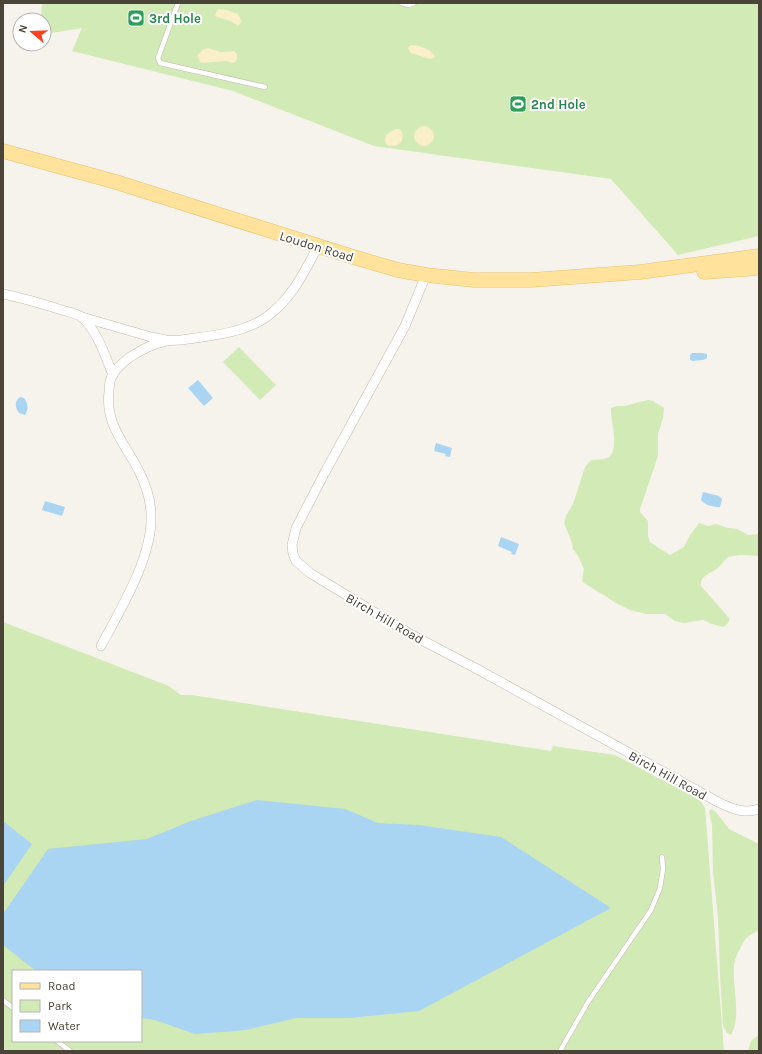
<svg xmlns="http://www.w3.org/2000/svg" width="762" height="1054" font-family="Karla,sans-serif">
	<rect width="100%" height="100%" fill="#f6f3ec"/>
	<g fill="#d2eab5" fill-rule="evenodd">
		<path d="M 42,3 L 759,3 L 759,236 L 678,255 L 611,179 L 374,146 L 233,91 L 72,51 L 82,28 L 52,33 L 44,27 L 44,20 L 41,20 Z"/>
		<path d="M 239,347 L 276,385 L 260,400 L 223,362 Z"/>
		<path d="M 648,400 L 653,401 L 664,408 L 663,418 L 658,434 L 658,456 L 640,509 L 640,512 L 648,521 L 648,536 L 650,542 L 670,555 L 684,547 L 690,535 L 699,523 L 708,526 L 716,524 L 728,528 L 737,529 L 748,535 L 759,534 L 759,556 C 751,556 742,554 734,556 C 724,557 725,561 719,567 C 713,573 700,574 701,586 L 729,618 C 730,622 727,624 724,627 L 712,624 L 703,620 L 684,623 L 675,621 L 665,614 L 646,614 L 630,610 L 616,603 L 584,583 L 582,581 L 584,569 L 578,556 L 573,549 L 572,543 L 564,523 L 566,516 L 573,504 L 585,467 L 591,460 C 596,459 602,460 607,458 C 621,452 610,420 611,408 L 617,406 L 625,406 Z"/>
		<path d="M 3,622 L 169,686 L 181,695 L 192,695 L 551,751 L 553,746 L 615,755 L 700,800 L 705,808 L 724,1051 L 3,1051 ZM 13,971 L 141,971 L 141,1041 L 13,1041 Z"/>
		<path d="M 711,809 L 716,812 L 729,829 L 759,844 L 759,931 C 748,934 744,939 740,949 C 737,954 734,961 734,967 C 732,988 742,1015 731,1035 L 727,1033 L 723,1026 L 720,974 L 718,917 L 713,872 L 712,825 L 709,811 Z"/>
		<path d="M 757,1036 L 759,1036 L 759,1051 L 748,1051 L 751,1041 Z"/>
	</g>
	<g fill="#f9efc9">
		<path d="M 219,9 L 227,10 L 238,14 L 241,21 L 240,24 L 238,26 L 231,21 L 217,17 L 215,16 L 217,10 Z"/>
		<path d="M 411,45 C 419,45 432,49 435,57 L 430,59 L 411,53 L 408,48 Z"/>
		<path d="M 208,48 L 221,52 L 234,51 L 237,54 L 237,59 L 235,62 L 232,63 L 226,61 L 203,63 L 200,62 L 197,55 L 204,49 Z"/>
		<circle cx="424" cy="136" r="10"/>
		<path d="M 395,129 L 399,129 L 402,132 C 405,143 397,148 387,145 L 385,141 L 386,135 Z"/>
	</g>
	<g fill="#a9d4f2">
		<path d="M 692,353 L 703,353 L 707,354 L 707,358 L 703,360 L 692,361 L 690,359 L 690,355 Z"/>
		<path d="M 198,380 L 213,398 L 204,406 L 188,388 Z"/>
		<path d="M 20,397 L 24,398 C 28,404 29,409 25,415 L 19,413 C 15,408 14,401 20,397 Z"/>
		<path d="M 436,443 L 452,448 L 450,457 L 445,456 L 446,454 L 434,451 Z"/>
		<path d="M 703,492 L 719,496 L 722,499 L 720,507 C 712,507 705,505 701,500 Z"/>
		<path d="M 45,501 L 65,507 L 62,516 L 42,510 Z"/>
		<path d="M 501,537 L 519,544 L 515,555 L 511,554 L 512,552 L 498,546 Z"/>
		<path d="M 257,800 L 345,809 L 378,823 L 419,825 L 501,837 L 611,908 L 419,1011 L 350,1018 L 296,1018 L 246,1030 L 195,1034 L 155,1020 L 141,1018 L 141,971 L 36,971 L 3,945 L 3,914 L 48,849 L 147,839 L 191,821 Z"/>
		<path d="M 3,821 L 32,844 L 3,886 Z"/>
	</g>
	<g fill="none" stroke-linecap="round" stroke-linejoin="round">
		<g stroke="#c2bbae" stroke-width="5.5">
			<g id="service">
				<path d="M 178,3 L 158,58 L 160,63 L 265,87"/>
				<path d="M 401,3 L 408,5 L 414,3"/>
				<path d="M 3,1000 L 13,1008"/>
				<path d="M 57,1041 L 70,1051"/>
				<path d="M 560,1051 L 588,1002 L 651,910 L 660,888 L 663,869 L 662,857"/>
			</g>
		</g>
		<g stroke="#c2bbae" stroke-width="10">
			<g id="minor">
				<path d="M 426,275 L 405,326 L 324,474 L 296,528 L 292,545 L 293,554 L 296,561 L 310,573 L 412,635 L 479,670 L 718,802 C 732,809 744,814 759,809"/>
				<path d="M 3,294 C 23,298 43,304 62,310 C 68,312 75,313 80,316 C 96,327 106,358 113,375"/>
				<path d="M 82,317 L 151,337 L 166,340"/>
				<path d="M 101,646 C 120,610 153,557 151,515 C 151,499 145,483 138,469 C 124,443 105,423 109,392 C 109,386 110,379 113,374 C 117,367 124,362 130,357 C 140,351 151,344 163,342 C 169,340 175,340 181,340 C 208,336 241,334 265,318 C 291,300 304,273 318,246"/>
			</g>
		</g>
		<g stroke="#e6c16a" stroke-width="15">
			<g id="primary">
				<path d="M 3,151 L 116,182 L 350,256 L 398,270 L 426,275 L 474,280 L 531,280 L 640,272 L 759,256"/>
				<path d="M 704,272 L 759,268"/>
			</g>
		</g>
		<use href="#service" stroke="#fff" stroke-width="4.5"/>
		<use href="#minor" stroke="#fff" stroke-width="9"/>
		<use href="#primary" stroke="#ffe39c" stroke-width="14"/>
	</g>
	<defs>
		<g id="stadium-square" transform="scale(0.9)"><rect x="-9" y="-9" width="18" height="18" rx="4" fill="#2e9e5b" stroke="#fff"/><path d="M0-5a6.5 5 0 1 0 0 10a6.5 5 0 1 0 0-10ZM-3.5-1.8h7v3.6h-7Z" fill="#fff"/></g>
	</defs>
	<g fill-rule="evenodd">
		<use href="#stadium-square" x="136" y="18"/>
		<use href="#stadium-square" x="518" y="104"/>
	</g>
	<g text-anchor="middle" stroke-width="4" stroke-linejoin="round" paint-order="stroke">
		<g font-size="13" font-weight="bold" fill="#27864d" stroke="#fff" text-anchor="start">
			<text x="149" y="23">3rd Hole</text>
			<text x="531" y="109">2nd Hole</text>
		</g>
		<g font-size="13" fill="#4b4439" stroke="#fff">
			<text transform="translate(317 246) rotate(17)" y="5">Loudon Road</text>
			<text transform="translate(385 618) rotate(30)" y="5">Birch Hill Road</text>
			<text transform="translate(668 775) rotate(29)" y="5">Birch Hill Road</text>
		</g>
	</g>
	<rect width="762" height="1054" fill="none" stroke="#4b4439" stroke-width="8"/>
	<rect x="12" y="970" width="130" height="72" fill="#ffffff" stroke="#b7b4b0"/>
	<rect x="20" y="983" width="20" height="6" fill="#ffe39c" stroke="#b7b4b0"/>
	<text x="48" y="990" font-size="12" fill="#4b4439">Road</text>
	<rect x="20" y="1000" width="20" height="12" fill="#d2eab5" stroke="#b7b4b0"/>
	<text x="48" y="1010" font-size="12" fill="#4b4439">Park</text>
	<rect x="20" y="1020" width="20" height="12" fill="#a9d4f2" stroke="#b7b4b0"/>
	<text x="48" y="1030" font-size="12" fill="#4b4439">Water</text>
	<g transform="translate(32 32) rotate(289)"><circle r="19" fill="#ffffff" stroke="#b7b4b0"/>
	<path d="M0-3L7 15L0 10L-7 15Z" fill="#fc3f1d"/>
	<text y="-6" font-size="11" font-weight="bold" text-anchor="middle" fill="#4b4439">N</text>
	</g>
</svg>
